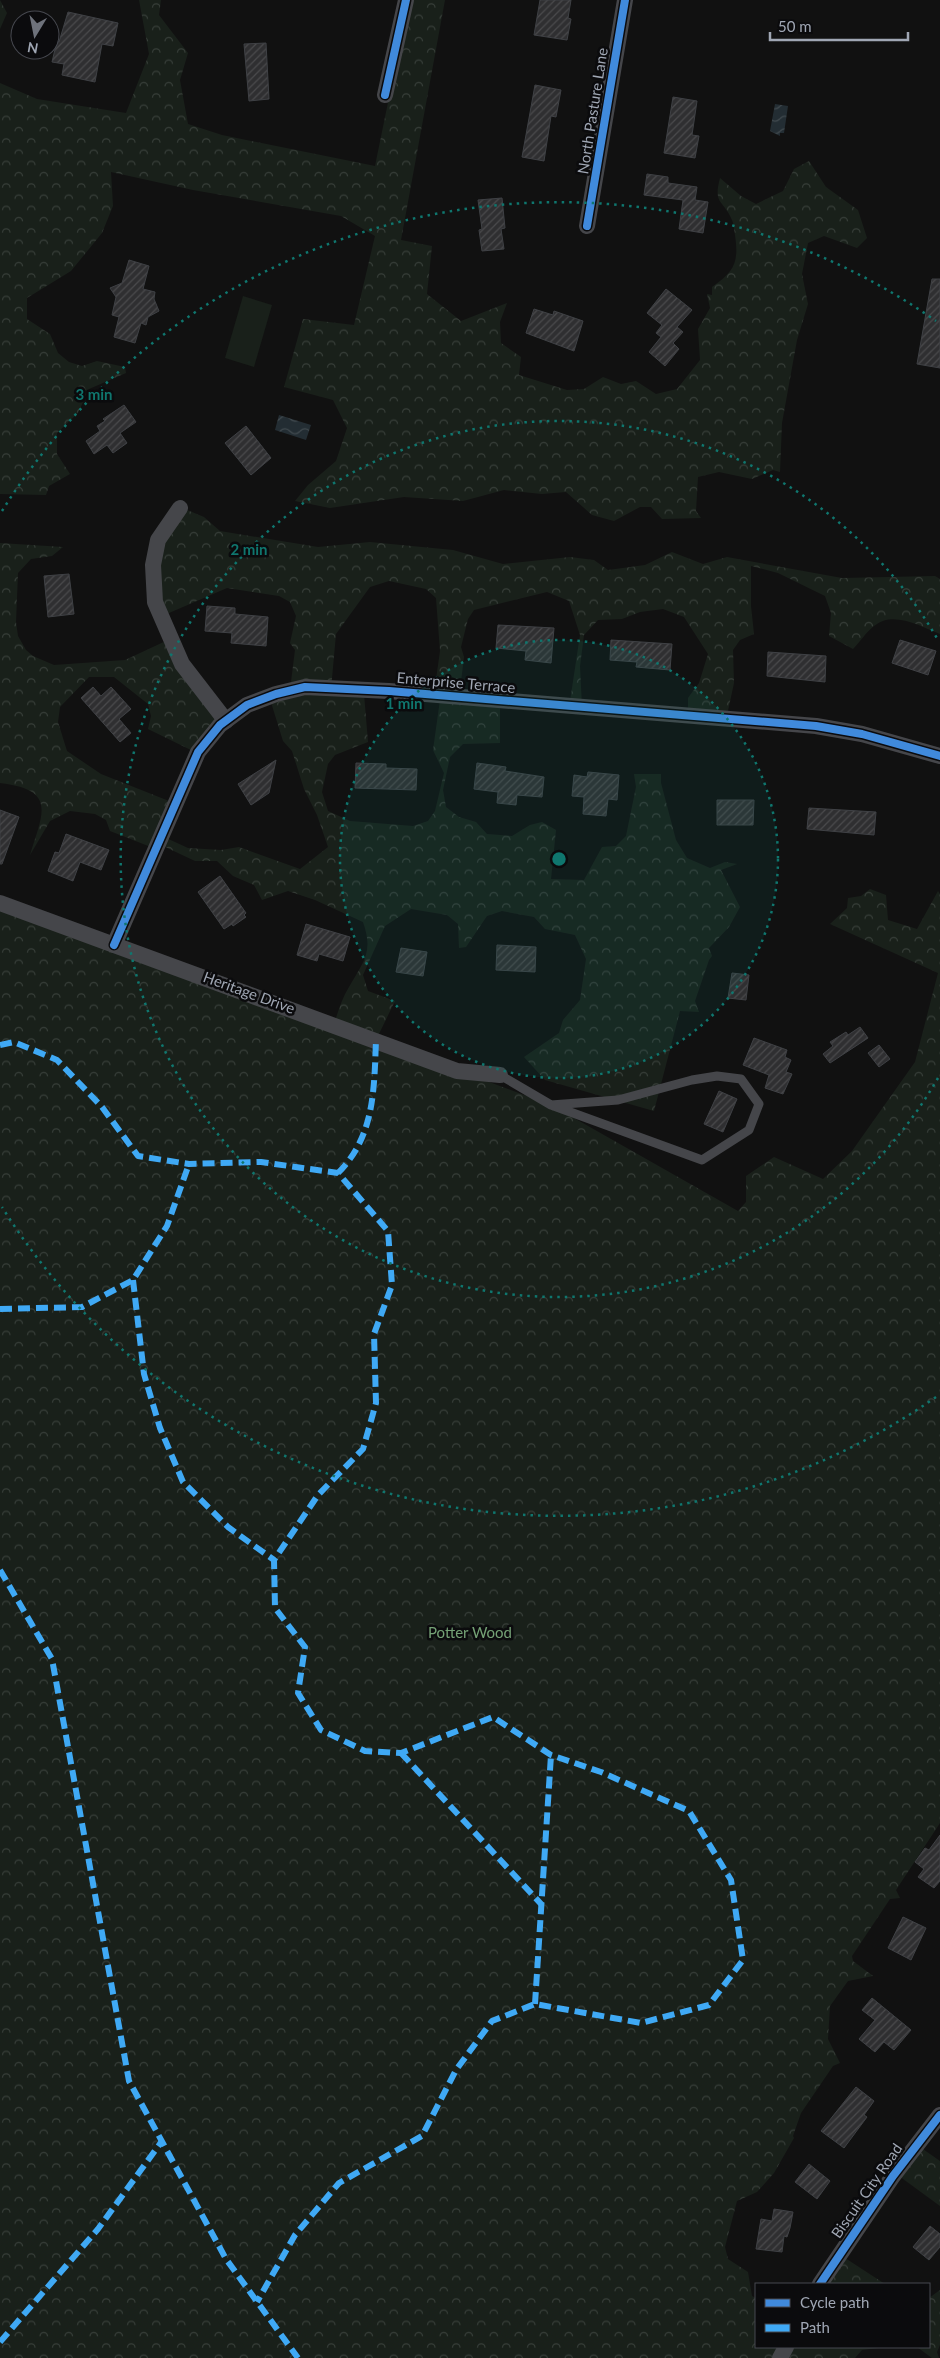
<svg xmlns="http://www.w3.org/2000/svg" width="940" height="2358" font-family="Lato,sans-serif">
	<defs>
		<pattern id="forest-crowns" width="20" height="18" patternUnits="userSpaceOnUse" patternTransform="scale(1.25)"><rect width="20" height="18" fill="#19201a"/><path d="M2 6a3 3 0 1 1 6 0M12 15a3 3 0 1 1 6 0" fill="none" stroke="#373e39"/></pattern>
		<pattern id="water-waves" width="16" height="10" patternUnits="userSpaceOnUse" patternTransform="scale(1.25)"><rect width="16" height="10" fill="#232d33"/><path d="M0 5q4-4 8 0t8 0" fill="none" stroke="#40494e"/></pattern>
		<pattern id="building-hatch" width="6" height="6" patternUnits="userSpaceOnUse" patternTransform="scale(1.25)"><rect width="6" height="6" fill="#2f2f31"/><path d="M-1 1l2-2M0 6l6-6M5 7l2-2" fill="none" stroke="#4a4a4c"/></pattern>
	</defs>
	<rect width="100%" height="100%" fill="#111"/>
	<g fill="url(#forest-crowns)" fill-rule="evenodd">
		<path d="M 0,0 L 7,13 L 0,29 Z"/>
		<path d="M 139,0 L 161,0 L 159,15 L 188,53 L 180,80 L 188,124 L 222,135 L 375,166 L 409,0 L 445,0 L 401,240 L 432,246 L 427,294 L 461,321 L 507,303 L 500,322 L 501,343 L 521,357 L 519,375 L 567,390 L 584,389 L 603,377 L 621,384 L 636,381 L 656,394 L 677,389 L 700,360 L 698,329 L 710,308 L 707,294 L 712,295 L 712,287 C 735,271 739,262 735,235 C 734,230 734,224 732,220 C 723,199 713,205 720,178 L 741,196 L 756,204 L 783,191 L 794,169 L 809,161 L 826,187 L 858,210 L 867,238 L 857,248 L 824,236 L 808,243 L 802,274 L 808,304 L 797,340 L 782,423 L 780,472 L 773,470 L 752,479 L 719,472 L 698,477 L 696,511 L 701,518 L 662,519 L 651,507 L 640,507 L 614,521 L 592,515 L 566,492 L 542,494 L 504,490 L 463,501 L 404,497 L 330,508 L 295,501 L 308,485 L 336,461 L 347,428 L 333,400 L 284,387 L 303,319 L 354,325 L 375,236 L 341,216 L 193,190 L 111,172 L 113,206 L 102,233 L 71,271 L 27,298 L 27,319 L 50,334 L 58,353 L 69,362 L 82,366 L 97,361 L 125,367 L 126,373 L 89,389 L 78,413 L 57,433 L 57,454 L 70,474 L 49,486 L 46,495 L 0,494 L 0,83 L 37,99 L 126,113 L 149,54 Z"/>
		<path d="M 180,507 L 204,517 L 220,531 L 318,547 L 370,542 L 453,550 L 503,564 L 570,557 L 594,560 L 608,570 L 645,565 L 672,552 L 703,564 L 727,557 L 842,578 L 935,576 L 940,579 L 940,634 C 920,626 893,610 874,626 C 866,632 860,642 853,649 L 829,636 L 831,613 L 825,596 L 778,573 L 751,566 L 751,606 L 754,634 L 740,640 L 733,650 L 734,683 L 726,720 L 688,717 L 688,698 L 699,683 L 708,654 L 684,617 L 663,609 L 640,612 L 622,619 L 598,620 L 584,635 L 580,666 L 582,708 L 569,708 L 580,635 L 569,601 L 547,592 L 474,610 L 468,619 L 461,647 L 464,657 L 459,697 L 500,704 L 500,743 L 463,744 L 450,757 L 443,790 L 446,807 L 459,817 L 476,822 L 487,834 L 512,836 L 530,825 L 542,822 L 556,830 L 551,879 L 584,880 L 602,847 L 616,846 L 626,836 L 636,787 L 634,774 L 661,774 L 661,783 L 676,840 L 687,858 L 710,868 L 725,862 L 737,864 L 721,870 L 740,907 L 729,927 L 709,948 L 712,956 L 709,960 L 695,1001 L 699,1012 L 680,1011 L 654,1111 L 545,1080 L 524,1057 L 559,1033 L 563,1020 L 580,1000 L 586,959 L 575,935 L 545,929 L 534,917 L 502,911 L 487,916 L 466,947 L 459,948 L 458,924 L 447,915 L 411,909 L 385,926 L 363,975 L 368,991 L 395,1001 L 376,1040 L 551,1105 L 738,1211 L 746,1202 L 746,1176 L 774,1157 L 823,1179 L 852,1151 L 915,1062 L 938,973 L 830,924 L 847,908 L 848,898 L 861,896 L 870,889 L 886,895 L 888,920 L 917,929 L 938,891 L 940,894 L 940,1823 L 896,1890 L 900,1898 L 890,1899 L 852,1956 L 853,1961 L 873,1976 L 848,1981 L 830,2006 L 828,2039 L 840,2063 L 833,2066 L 801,2113 L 793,2136 L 794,2138 L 774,2173 L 757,2192 L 737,2201 L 725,2247 L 728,2259 L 748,2272 L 752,2296 L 756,2298 L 756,2347 L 887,2347 L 862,2350 L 855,2358 L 0,2358 L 0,905 L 334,1024 C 338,1012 342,998 349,987 C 363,962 374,953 363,922 L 315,900 L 288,891 L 262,900 L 254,885 L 233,876 L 217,861 L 195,861 L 161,845 L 156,849 L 110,831 L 106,820 L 95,814 L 70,811 L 50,821 L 30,855 C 43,812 57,790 0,783 L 0,543 L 63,547 L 52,556 L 31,559 L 18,573 L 16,622 L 18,636 L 26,650 L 33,656 L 54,665 L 125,660 L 168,640 L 223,718 L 197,753 L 148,729 L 151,716 L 148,704 L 114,677 L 89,677 L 60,707 L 58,722 L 67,751 L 101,774 L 174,803 L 164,837 L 188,848 L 221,850 L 239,847 L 300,869 L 328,847 L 317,815 L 304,789 L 292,751 L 283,741 L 270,699 L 290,690 L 295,650 L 290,643 L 296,616 L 290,602 L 279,596 L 227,588 L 162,616 L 153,566 ZM 389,581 L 426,589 L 436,598 L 440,651 L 434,694 L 440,700 L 433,750 L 444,773 L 435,811 L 428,821 L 413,826 L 350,821 L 328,811 L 322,792 L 328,764 L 335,755 L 368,742 L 364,694 L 331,689 L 336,634 L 370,587 Z"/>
		<path d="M 920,2147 L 940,2161 L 940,2206 L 899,2176 Z"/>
		<path d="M 842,2256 L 885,2284 L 822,2284 Z"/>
		<path d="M 940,2290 L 940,2345 L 937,2352 L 939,2358 L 932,2358 L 917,2347 L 929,2347 L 929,2298 Z"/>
	</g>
	<path fill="#19201a" d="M 243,296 L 272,305 L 254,367 L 225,358 Z"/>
	<g fill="url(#water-waves)">
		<path d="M 775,104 L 788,106 L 784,133 L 780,133 L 780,136 L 770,131 Z"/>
		<path d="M 279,415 L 311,425 L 306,440 L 275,430 Z"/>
	</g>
	<g fill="url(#building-hatch)" stroke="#3f4145">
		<path d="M 540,0 L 571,0 L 568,18 L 571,19 L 567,40 L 534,35 Z"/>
		<path d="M 68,12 L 118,23 L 113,46 L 102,44 L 95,82 L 62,75 L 64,64 L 52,62 L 57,41 L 59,42 Z"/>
		<path d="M 266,43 L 269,99 L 249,101 L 244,44 Z"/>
		<path d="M 535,85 L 561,90 L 556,117 L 551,116 L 544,161 L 522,157 Z"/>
		<path d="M 673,97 L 697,101 L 692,135 L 699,136 L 695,158 L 664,153 Z"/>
		<path d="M 647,174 L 668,177 L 668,183 L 697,187 L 695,200 L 708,202 L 703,233 L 679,229 L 683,200 L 644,195 Z"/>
		<path d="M 502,198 L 505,228 L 501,229 L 504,249 L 482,251 L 479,230 L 482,229 L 478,200 Z"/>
		<path d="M 129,260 L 149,266 L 143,289 L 155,292 L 154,299 L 159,311 L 148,317 L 146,325 L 141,323 L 135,343 L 114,337 L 119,317 L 112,315 L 116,297 L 110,288 L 122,283 Z"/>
		<path d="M 932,279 L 940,279 L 940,368 L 917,364 Z"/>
		<path d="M 666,289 L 692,310 L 677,327 L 683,332 L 673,343 L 679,349 L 665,366 L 649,352 L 661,337 L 656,333 L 662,325 L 647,313 Z"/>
		<path d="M 534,309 L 553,315 L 554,311 L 583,321 L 574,351 L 526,333 Z"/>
		<path d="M 124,405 L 136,422 L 120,433 L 127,443 L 113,453 L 107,445 L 94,454 L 86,441 L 100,431 L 97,426 L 105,421 L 103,419 Z"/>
		<path d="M 246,426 L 271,458 L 251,475 L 225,443 Z"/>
		<path d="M 69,574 L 74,614 L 48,617 L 44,576 Z"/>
		<path d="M 207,606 L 235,608 L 235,614 L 268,617 L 266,646 L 231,643 L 232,633 L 205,631 Z"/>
		<path d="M 498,625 L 554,628 L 551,663 L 525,660 L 526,651 L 496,648 Z"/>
		<path d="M 611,640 L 672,644 L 670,670 L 636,667 L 637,662 L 610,660 Z"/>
		<path d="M 900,640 L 936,651 L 928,675 L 892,663 Z"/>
		<path d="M 768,652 L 826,656 L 825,682 L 767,676 Z"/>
		<path d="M 93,687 L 101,696 L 111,687 L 131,709 L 119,719 L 131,733 L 120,742 L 81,698 Z"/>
		<path d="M 276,760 L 269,793 L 251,805 L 238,784 Z"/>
		<path d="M 356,763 L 386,764 L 386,768 L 417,769 L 416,790 L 355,788 Z"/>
		<path d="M 477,763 L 506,767 L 505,771 L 544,777 L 542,797 L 517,795 L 516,805 L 497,803 L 498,792 L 474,789 Z"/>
		<path d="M 588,772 L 619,775 L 617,800 L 608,799 L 606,816 L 583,814 L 584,797 L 572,796 L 574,775 L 587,777 Z"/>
		<path d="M 717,800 L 754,800 L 753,825 L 717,825 Z"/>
		<path d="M 809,808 L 876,812 L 874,835 L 807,829 Z"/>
		<path d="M 0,810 L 19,817 L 2,864 L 0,864 Z"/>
		<path d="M 66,834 L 109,850 L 101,870 L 80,862 L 73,881 L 48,871 L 55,852 L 59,853 Z"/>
		<path d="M 220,876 L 246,913 L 244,915 L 246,917 L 233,926 L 232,924 L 224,929 L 198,892 Z"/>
		<path d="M 306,924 L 350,937 L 343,961 L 319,954 L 317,961 L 297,955 Z"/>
		<path d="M 497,945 L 536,947 L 535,972 L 496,970 Z"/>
		<path d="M 401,948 L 427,952 L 423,976 L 396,972 Z"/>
		<path d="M 732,973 L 749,975 L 746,1000 L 728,998 Z"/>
		<path d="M 860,1027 L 868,1038 L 830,1063 L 823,1054 L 833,1046 L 830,1042 L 846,1032 L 848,1035 Z"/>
		<path d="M 754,1038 L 787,1050 L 785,1057 L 791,1060 L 786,1072 L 792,1074 L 783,1094 L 765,1088 L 769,1075 L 743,1065 Z"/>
		<path d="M 879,1045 L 890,1059 L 879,1067 L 868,1053 Z"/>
		<path d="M 719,1091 L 737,1099 L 723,1132 L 704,1124 Z"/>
		<path d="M 940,1835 L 940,1881 L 934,1888 L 918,1877 L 924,1869 L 915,1862 L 925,1848 L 929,1850 Z"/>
		<path d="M 903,1917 L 926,1928 L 911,1960 L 888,1948 Z"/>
		<path d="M 872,1998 L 911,2030 L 894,2050 L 884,2042 L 875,2052 L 859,2039 L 875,2020 L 862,2010 Z"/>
		<path d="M 856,2087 L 874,2101 L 864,2115 L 867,2117 L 844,2148 L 821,2131 Z"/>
		<path d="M 809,2164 L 830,2181 L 817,2199 L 795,2182 Z"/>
		<path d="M 774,2209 L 793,2212 L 790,2228 L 787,2237 L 784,2236 L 782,2252 L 756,2249 L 761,2219 L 772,2221 Z"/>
		<path d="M 930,2226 L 940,2234 L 940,2247 L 929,2260 L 913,2247 Z"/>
	</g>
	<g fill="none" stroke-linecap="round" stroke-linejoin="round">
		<path stroke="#45464a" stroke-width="9" d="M 500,1075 L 551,1105 L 702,1160 L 749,1130 L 759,1104 L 741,1079 L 717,1076 L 692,1080 L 618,1100 L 551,1105"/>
		<g stroke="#45464a" stroke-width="16">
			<path d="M 385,95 L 406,0"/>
			<path d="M 587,226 L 625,0"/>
			<path d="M 180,508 L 158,540 L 153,565 L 155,602 L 182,664 L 226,721"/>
			<path d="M 0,903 L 457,1071 L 500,1075"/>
			<path d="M 114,945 L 198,752 L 220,725 L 247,705 L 276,694 L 305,687 L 389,691 L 816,726 L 862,734 L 940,756"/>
			<path d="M 820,2284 L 893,2176 L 940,2115"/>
			<path d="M 780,2358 L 786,2347"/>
		</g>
		<g stroke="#3fa9f5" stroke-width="6" stroke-dasharray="12 6" stroke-linecap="butt">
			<path d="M 0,1045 L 14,1042 L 57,1060 L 102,1107 L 138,1156 L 189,1164 L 261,1162 L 338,1173 L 388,1231 L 392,1285 L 374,1334 L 376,1403 L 363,1449 L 318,1495 L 274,1560 L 275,1608 L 305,1647 L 298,1693 L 321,1730 L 365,1751 L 401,1753 L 493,1717 L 551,1755 L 601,1772 L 689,1811 L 731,1880 L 743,1960 L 709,2005 L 641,2023 L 535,2004 L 492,2021 L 456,2070 L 422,2136 L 339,2183 L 295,2235 L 257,2302"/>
			<path d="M 338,1173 C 375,1136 374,1089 376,1040"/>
			<path d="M 133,1280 L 144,1374 L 160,1428 L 183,1482 L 228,1527 L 274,1560"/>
			<path d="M 0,1309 L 82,1307 L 133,1280 L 167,1226 L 189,1164"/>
			<path d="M 0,1570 L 52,1659 L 129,2081 L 226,2259 L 298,2358"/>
			<path d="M 401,1753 L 542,1905"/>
			<path d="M 535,2004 L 551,1755"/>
			<path d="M 0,2342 L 98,2229 L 162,2141"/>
		</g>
		<g stroke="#0b0b0d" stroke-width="11">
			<g id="cycleway">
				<path d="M 385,95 L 406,0"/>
				<path d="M 587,226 L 625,0"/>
				<path d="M 114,945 L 198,752 L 220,725 L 247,705 L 276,694 L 305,687 L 389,691 L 816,726 L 862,734 L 940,756"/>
				<path d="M 820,2284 L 893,2176 L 940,2115"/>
			</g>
		</g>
		<use href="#cycleway" stroke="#408adc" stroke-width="8"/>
	</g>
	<circle cx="559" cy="859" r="219" fill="#0f766e" fill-opacity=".12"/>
	<g fill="none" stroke="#0f766e" stroke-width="2.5" stroke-dasharray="2.5 5">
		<circle cx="559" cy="859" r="219"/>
		<path d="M938 1078A438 438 0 1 1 938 640"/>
		<path d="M936 1397A657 657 0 0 1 2 1207M2 511A657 657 0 0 1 936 321"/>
	</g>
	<g text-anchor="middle" stroke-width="5" stroke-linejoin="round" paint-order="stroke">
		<g font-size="15" fill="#a0a7b4" stroke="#0b0b0d">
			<text transform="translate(593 111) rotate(-81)" y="5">North Pasture Lane</text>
			<text transform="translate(456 683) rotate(5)" y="5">Enterprise Terrace</text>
			<text transform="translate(249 993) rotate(20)" y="5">Heritage Drive</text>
			<text transform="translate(867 2191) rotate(-55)" y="5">Biscuit City Road</text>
		</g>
		<g font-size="15" fill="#74a175" stroke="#0b0b0d">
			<text x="470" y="1638">Potter Wood</text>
		</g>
	</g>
	<circle cx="559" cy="859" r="8" fill="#0f766e" stroke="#0b0b0d" stroke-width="2.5"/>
	<g font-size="15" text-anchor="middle" font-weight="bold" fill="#0f766e" stroke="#0b0b0d" stroke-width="5" stroke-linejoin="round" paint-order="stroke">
		<text x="94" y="400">3 min</text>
		<text x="249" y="555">2 min</text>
		<text x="404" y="709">1 min</text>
	</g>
	<rect x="755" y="2283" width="175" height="65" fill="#0b0b0d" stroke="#474950"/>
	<rect x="765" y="2299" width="25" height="8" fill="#408adc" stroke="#474950"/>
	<text x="800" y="2308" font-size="15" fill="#a0a7b4">Cycle path</text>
	<rect x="765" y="2324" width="25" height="8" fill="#3fa9f5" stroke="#474950"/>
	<text x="800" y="2333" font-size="15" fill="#a0a7b4">Path</text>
	<g transform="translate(35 35) rotate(190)"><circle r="24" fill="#0b0b0d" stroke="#474950"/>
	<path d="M0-4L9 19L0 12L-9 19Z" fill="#6e727b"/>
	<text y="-8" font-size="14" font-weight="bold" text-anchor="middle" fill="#a0a7b4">N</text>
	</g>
	<path d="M770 32v8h138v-8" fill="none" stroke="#a0a7b4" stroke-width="2.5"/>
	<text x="778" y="32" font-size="15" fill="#a0a7b4" stroke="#0b0b0d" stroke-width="4" paint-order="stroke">50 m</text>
</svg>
